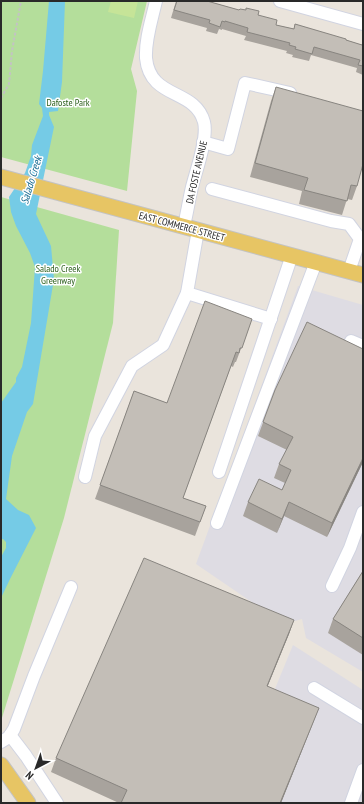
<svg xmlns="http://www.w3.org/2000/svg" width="364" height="804" font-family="'PT Sans Narrow',sans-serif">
	<rect width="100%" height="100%" fill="#eae4dc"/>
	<g fill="#dedce3">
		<path d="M 298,286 L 363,305 L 363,672 L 306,638 L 302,619 L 284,624 L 196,564 Z"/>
		<path d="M 293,645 L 363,690 L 363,803 L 228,803 Z"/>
	</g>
	<g fill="#b4de9b">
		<path d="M 1,1 L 147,1 L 131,69 L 137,91 L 127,191 L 1,157 Z"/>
		<path d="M 1,197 L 119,230 L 113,323 L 64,518 L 1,721 Z"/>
	</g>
	<path fill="#c6e498" d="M 111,1 L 138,1 L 134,18 L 108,12 Z"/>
	<path fill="#75cbe6" d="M 49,1 L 65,1 L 62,82 L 58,111 L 49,112 L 49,115 L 54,127 L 36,214 L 51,246 L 54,279 L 33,404 L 27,412 L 12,456 L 6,499 L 18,510 L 29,515 L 36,528 L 10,579 L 1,598 L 1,557 L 6,548 L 6,542 L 3,539 L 1,539 L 1,403 L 16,382 L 16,378 L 22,367 L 31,323 L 35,267 L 30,253 L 16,226 L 11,212 L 9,197 L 25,173 L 31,156 L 32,145 L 43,116 L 42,108 L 39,104 L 43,71 Z"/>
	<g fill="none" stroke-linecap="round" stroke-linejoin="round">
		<g stroke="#d1d4e1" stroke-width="14">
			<g id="minor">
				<path d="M 156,1 C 152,19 145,39 146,58 C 150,100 195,88 204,122 C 208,138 196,171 192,187 C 189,200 187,213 184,226"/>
				<path d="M 280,1 L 363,24"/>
				<path d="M 203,142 L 228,149 L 245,83 L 290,93"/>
				<path d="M 212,189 L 331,221 L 349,224 L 360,239 L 349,271"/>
				<path d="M 198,230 L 187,293 L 271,319"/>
				<path d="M 351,341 L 363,346"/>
				<path d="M 219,472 L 292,255"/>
				<path d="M 85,477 L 95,436 L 132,366 L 163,345 L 187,293"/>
				<path d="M 217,523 C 250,436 283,349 316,262"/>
				<path d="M 332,586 L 350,548 L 363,512"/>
				<path d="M 314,688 L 363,718"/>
				<path d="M 10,735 L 26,756 L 57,803"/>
				<path d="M 1,742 L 9,737 L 14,729 L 34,676 L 71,587"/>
				<path d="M 351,803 L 363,770"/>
			</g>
		</g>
		<g stroke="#c3c3c3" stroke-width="17">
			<g id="major">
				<path d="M 1,177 L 363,275"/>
				<path d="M 1,765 L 28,803"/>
			</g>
		</g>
		<path stroke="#c3c3c3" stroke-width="2" stroke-dasharray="3 2" stroke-linecap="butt" d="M 1,98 L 9,84 L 12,51 L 21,1"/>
		<use href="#minor" stroke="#fff" stroke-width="12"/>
		<use href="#major" stroke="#e7c564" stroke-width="15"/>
	</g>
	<g fill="#a8a39d">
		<path d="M 176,1 L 207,1 L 239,10 L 246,10 L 246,8 L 276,25 L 294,29 L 295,24 L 346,40 L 362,45 L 363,43 L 363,75 L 356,72 L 357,68 L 311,55 L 309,61 L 292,57 L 293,55 L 286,53 L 287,51 L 244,40 L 246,36 L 222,29 L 222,30 L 219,29 L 217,34 L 206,31 L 207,28 L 171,18 Z"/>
		<path d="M 276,87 L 357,186 L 352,200 L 347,199 L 342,215 L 299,204 L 302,191 L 250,177 L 271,101 Z"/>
		<path d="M 252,319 L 236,362 L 235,362 L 233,367 L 231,366 L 183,498 L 206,506 L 195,536 L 95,499 L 134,391 L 167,403 Z"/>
		<path d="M 275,390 L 363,462 L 327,537 L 284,516 L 277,533 L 243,516 L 248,502 L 282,490 L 285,483 L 274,478 L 279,464 L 287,450 L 258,436 Z"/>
		<path d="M 363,571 L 363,655 L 328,633 L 333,619 Z"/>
		<path d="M 294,620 L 289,634 L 267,687 L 319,708 L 281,803 L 119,803 L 51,772 L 56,758 Z"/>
	</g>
	<g fill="#888580">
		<path d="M 363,458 L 363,462 L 327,537 L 332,523 Z"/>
		<path d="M 289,502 L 284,516 L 277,533 L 282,519 Z"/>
		<path d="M 294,620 L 289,634 L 262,700 L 267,686 Z"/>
		<path d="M 319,708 L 281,803 L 280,803 Z"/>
	</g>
	<g fill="#c3beb7" stroke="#888580">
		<path d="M 177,1 L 207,1 L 239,10 L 240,9 L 246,10 L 246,8 L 259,11 L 258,15 L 277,20 L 276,25 L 294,29 L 295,24 L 346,39 L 346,40 L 362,45 L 363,43 L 363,66 L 358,65 L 360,60 L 314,47 L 312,54 L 295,49 L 296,47 L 289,45 L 290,43 L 247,32 L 248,28 L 225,21 L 225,22 L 222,21 L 220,27 L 209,23 L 210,20 L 174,10 Z"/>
		<path d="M 276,87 L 363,111 L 363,164 L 357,186 L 351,185 L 347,201 L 304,190 L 308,178 L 255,163 Z"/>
		<path d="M 205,301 L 252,319 L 242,348 L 240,348 L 239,353 L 236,352 L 183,498 L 206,506 L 200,522 L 100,485 L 134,391 L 167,403 Z"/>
		<path d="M 307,322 L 363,349 L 363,458 L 332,523 L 289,502 L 282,519 L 248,502 L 259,479 L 282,490 L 291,470 L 279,464 L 293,437 L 263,422 L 275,390 Z"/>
		<path d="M 144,558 L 294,620 L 267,686 L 319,708 L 280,803 L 121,803 L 127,790 L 56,758 Z"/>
		<path d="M 363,571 L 363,638 L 333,619 Z"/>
	</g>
	<g text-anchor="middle" stroke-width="3" stroke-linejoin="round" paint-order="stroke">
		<g font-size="10" fill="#2e611e" stroke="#fff">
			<text x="68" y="106">Dafoste Park</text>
			<text x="58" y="272">Salado Creek<tspan x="58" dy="12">Greenway</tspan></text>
		</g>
		<g font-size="10" fill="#292929" stroke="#fff">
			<text transform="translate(196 172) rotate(-77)" y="4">DA FOSTE AVENUE</text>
			<text transform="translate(182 226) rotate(15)" y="4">EAST COMMERCE STREET</text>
		</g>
		<g font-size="11" font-style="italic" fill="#166990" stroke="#fff">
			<text transform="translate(31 180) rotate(-73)" y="4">Salado Creek</text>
		</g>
	</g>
	<rect width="364" height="804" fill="none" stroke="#292929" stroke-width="4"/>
	<g transform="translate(36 768) rotate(221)" stroke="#ffffff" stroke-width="3" paint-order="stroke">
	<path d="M0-3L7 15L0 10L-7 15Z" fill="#292929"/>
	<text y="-6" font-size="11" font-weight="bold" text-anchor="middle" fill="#292929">N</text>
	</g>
</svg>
